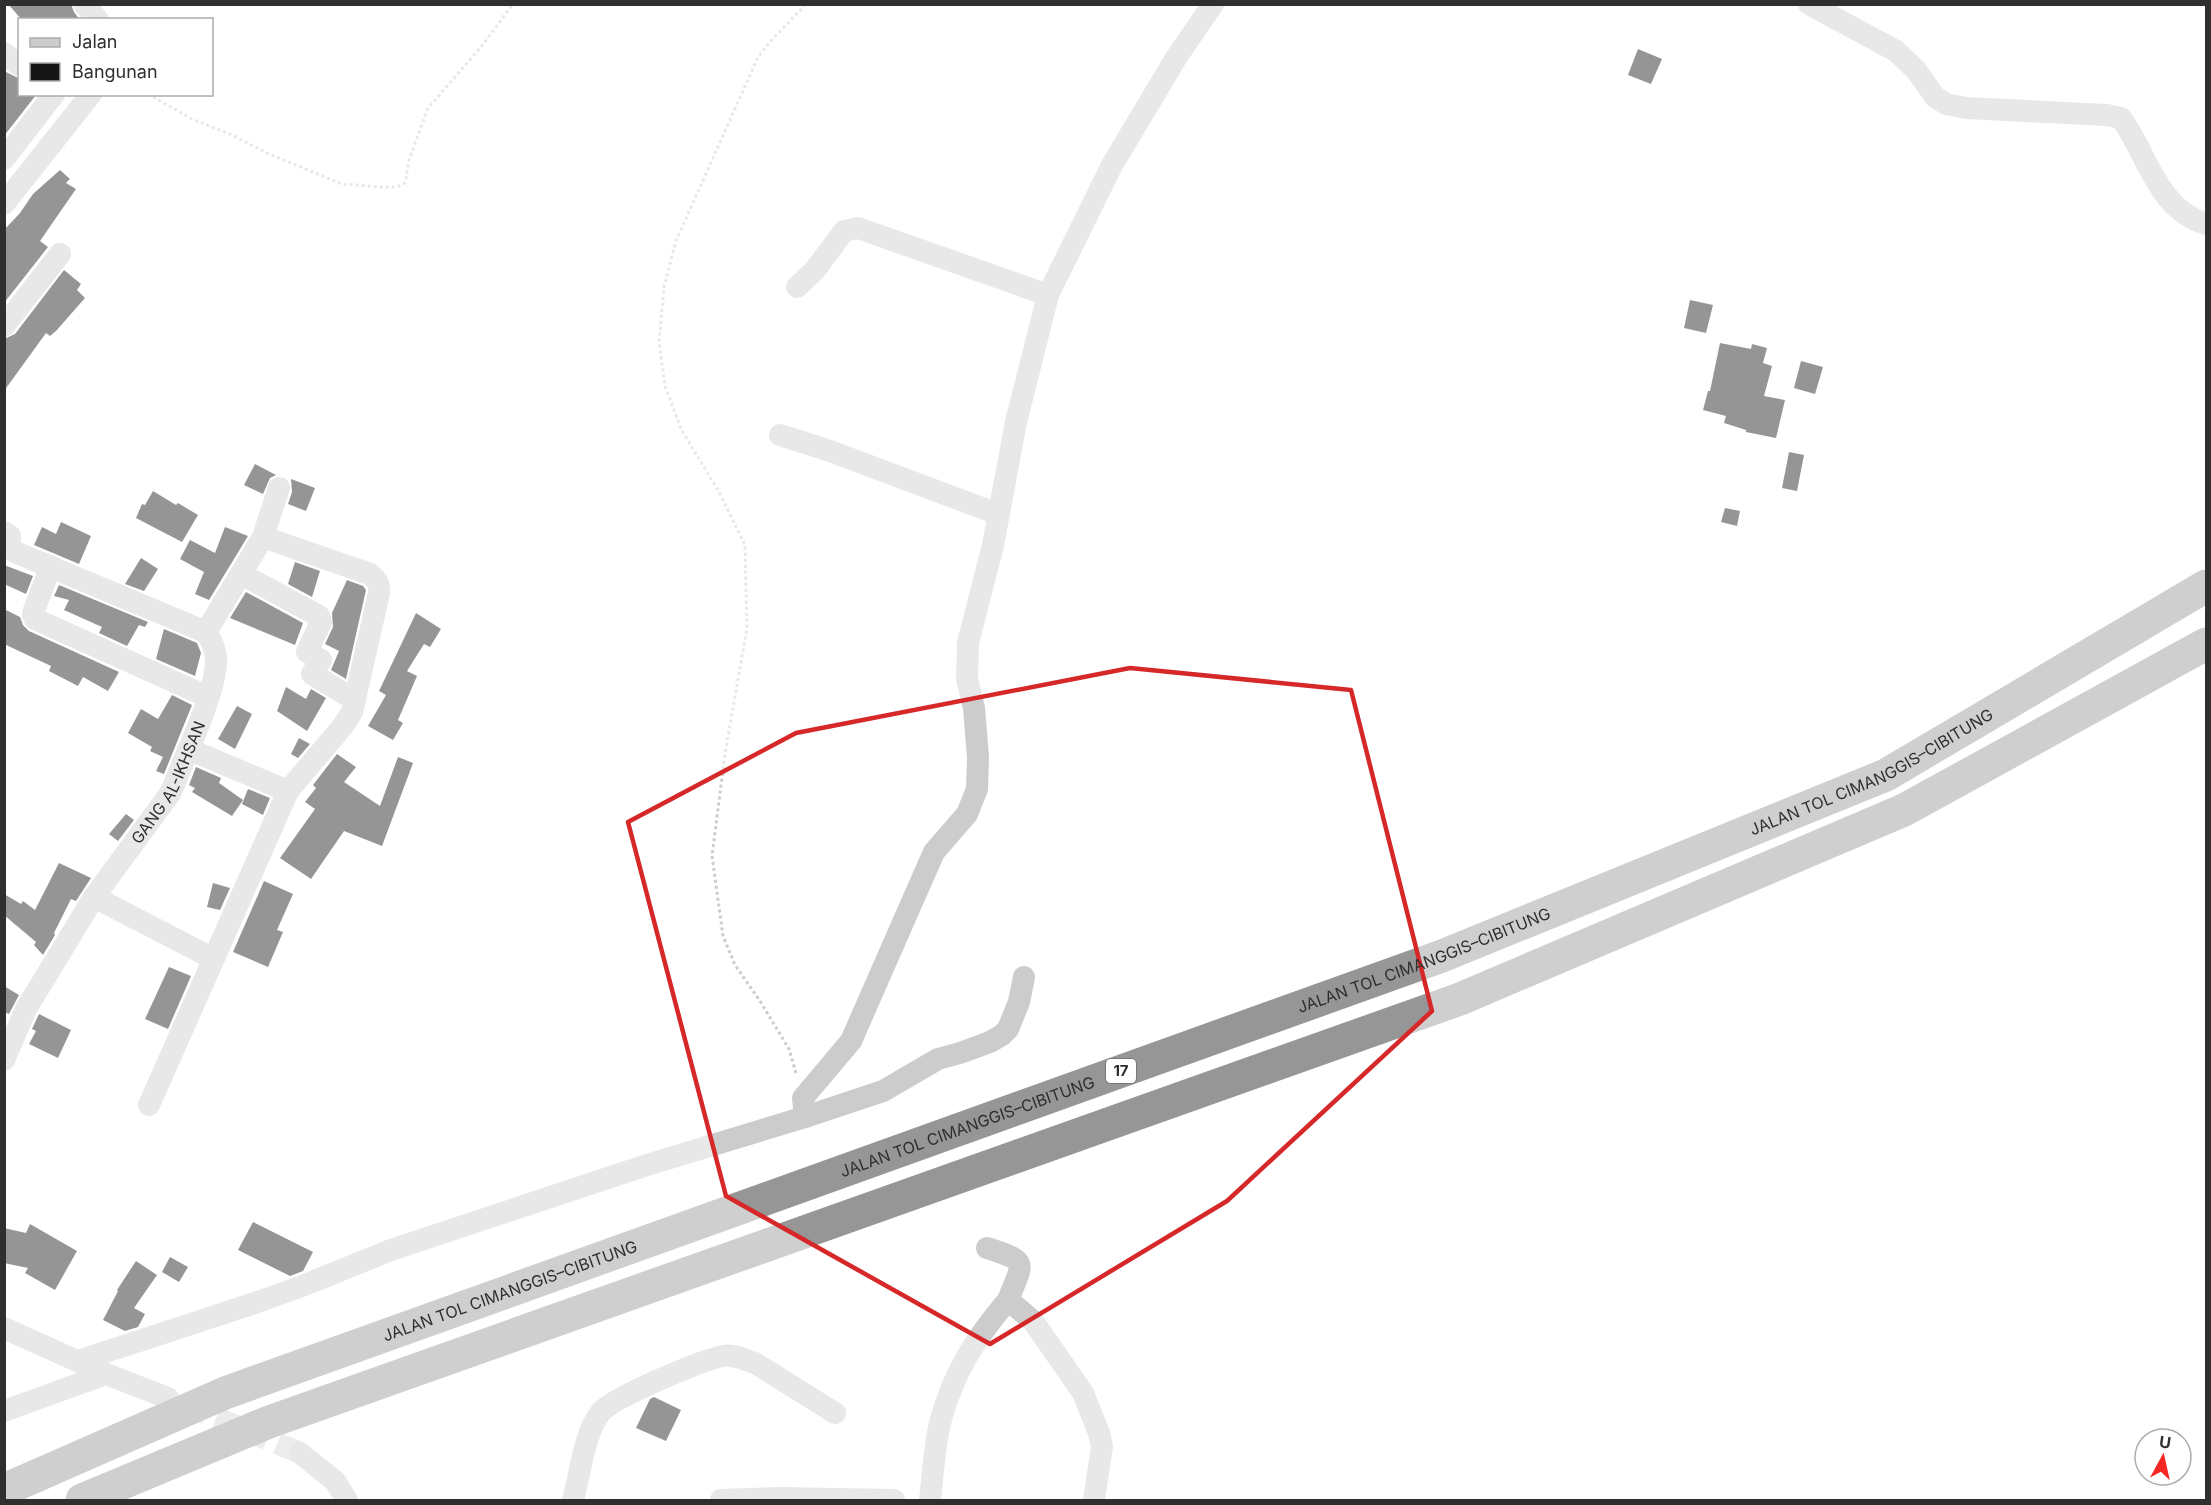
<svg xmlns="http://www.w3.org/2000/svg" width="2211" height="1505" font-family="Inter,sans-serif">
	<rect width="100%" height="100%" fill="#fff"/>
	<g fill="#161616">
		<path d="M 8,4 L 71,4 L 74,12 L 80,20 L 22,20 Z"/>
		<path d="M 1638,49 L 1662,59 L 1651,84 L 1628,75 Z"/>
		<path d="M 4,71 L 20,79 L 20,94 L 36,95 L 4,136 Z"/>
		<path d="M 60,170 L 70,179 L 66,183 L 76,189 L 40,241 L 48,247 L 4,303 L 4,230 L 20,213 L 33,194 Z"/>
		<path d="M 64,270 L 81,284 L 77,290 L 85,298 L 56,331 L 50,336 L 46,333 L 4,391 L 4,339 L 15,334 Z"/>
		<path d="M 1690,300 L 1713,305 L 1706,333 L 1684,328 Z"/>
		<path d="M 1720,343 L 1751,349 L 1752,344 L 1767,348 L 1763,363 L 1772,366 L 1764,396 L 1785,400 L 1776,438 L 1746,432 L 1746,430 L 1724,423 L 1726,416 L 1703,410 L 1708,391 L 1710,391 Z"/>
		<path d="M 1801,361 L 1823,367 L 1815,394 L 1794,388 Z"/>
		<path d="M 1789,452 L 1804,455 L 1797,491 L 1782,488 Z"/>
		<path d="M 255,464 L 276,475 L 270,478 L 263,494 L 244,485 Z"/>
		<path d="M 291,479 L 315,488 L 306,511 L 288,504 L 292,492 Z"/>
		<path d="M 153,491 L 176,505 L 178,503 L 198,515 L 182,542 L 136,518 L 142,504 L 145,505 Z"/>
		<path d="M 1725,508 L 1740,511 L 1737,526 L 1721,522 Z"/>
		<path d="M 61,522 L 91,536 L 79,564 L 34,545 L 42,527 L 56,534 Z"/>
		<path d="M 225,527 L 248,536 L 209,600 L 195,594 L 204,572 L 180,559 L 190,540 L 215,553 Z"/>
		<path d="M 141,558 L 158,569 L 144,591 L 125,584 Z"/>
		<path d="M 295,562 L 320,571 L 312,597 L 288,584 Z"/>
		<path d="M 4,565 L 33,576 L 26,594 L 4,584 Z"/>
		<path d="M 347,580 L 363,586 L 366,590 L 346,679 L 331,670 L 339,651 L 325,644 L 333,627 L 332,613 Z"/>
		<path d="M 59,585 L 148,622 L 145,627 L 139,625 L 127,646 L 99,633 L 102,627 L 64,610 L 69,600 L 54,596 Z"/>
		<path d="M 246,592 L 303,623 L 295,645 L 230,618 Z"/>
		<path d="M 4,609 L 20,617 L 23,625 L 29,631 L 119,672 L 108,691 L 83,677 L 78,686 L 49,671 L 51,666 L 4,644 Z"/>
		<path d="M 416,613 L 441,629 L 430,647 L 424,644 L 407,671 L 417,676 L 398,720 L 403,723 L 393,740 L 368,726 L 386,695 L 379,691 Z"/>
		<path d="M 164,629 L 197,643 L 201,653 L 195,676 L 156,659 Z"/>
		<path d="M 286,687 L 306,699 L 311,689 L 326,698 L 307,731 L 277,711 Z"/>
		<path d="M 172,695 L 192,705 L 164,774 L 156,771 L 163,757 L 150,751 L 152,747 L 128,733 L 141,709 L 158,719 Z"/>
		<path d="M 237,706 L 252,714 L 235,749 L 218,739 Z"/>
		<path d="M 299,738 L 310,744 L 298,758 L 291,754 Z"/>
		<path d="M 337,754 L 356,767 L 344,782 L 380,806 L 398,757 L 413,763 L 382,846 L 344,831 L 311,879 L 280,858 L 315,809 L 305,802 L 316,788 L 313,785 Z"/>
		<path d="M 196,767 L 221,778 L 219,783 L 243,800 L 232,816 L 192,792 L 195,788 L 189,785 Z"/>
		<path d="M 248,789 L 270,798 L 263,815 L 242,804 Z"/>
		<path d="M 126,814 L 134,820 L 118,841 L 109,834 Z"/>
		<path d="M 59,863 L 91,878 L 76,901 L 71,899 L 54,933 L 55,935 L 43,955 L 34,945 L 36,942 L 4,915 L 4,894 L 21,904 L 23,901 L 35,910 Z"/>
		<path d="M 264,881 L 293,894 L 277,930 L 283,932 L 268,967 L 233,952 Z"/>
		<path d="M 213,883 L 230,888 L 220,910 L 207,907 Z"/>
		<path d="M 169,967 L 191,976 L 168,1029 L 145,1019 Z"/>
		<path d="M 4,986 L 19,995 L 9,1014 L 4,1012 Z"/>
		<path d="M 39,1014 L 71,1030 L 58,1058 L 29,1044 L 36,1031 L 32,1029 Z"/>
		<path d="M 253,1222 L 313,1252 L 303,1271 L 290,1276 L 238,1250 Z"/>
		<path d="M 30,1224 L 77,1251 L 55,1290 L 25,1273 L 28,1268 L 4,1263 L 4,1228 L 26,1233 Z"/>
		<path d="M 170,1257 L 188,1267 L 179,1282 L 162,1272 Z"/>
		<path d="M 136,1261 L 157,1275 L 134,1308 L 145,1314 L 138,1327 L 125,1331 L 103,1320 L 118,1291 L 117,1290 Z"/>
		<path d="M 654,1397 L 681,1410 L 666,1441 L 636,1428 L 650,1399 Z"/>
	</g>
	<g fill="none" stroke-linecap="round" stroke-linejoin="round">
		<path stroke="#d5d5d5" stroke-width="22" stroke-dasharray="22 11" stroke-linecap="butt" d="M 186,1405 L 300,1453"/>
		<g stroke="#ccc" stroke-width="3" stroke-dasharray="3 3" stroke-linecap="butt">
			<path d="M 148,94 L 192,119 L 232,135 L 269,154 L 342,184 L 380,187 L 397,187 L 405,183 L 409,160 L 428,108 L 481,47 L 513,4"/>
			<path d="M 796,1073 L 789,1049 L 760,1001 L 735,965 L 723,936 L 712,856 L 725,754 L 747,628 L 745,545 L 719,492 L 681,429 L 665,386 L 659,342 L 664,287 L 676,241 L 758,57 L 769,43 L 806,4"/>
		</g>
		<g stroke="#ccc" stroke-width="22">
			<path d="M 84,4 L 98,20"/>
			<path d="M 1809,4 L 1896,51 L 1916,70 L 1935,97 L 1946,104 L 1966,108 L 2107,115 L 2121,118 C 2148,155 2157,209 2206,224"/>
			<path d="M 4,53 L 20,66"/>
			<path d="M 4,159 L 54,94"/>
			<path d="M 4,204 L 91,94"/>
			<path d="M 797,287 L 815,270 L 844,231 L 858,228 L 1048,295"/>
			<path d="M 4,326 L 60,254"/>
			<path d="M 780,435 L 830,451 L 998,514"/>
			<path d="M 4,532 L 10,536 L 10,549 L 15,552 L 206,632"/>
			<path d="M 51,566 L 34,610 L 33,615 L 35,619 L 208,697"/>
			<path d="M 241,574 L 319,616 L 321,622 L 307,652 L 321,660 L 312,674 L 355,700"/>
			<path d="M 188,749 L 288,791"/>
			<path d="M 94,897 L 212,958"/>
			<path id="s1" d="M 4,1060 L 26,1009 L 94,897 L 169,795 L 174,785 C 186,753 215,695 216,662 C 217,651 212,642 206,632 L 263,537 L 279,488"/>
			<path d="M 149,1105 L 288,791 L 343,726 L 352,712 L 379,593 C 380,584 377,580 370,574 L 263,537"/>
			<path d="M 805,1117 L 803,1098 L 851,1041 L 934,852 L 967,814 L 977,789 L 978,757 L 974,708 L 967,679 L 968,643 L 993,545 L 1016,422 L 1048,295 L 1112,165 L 1176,58 L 1213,4"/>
			<path d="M 987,1248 C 1029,1262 1024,1260 1008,1300 L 1033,1321 L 1083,1393 L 1099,1433 L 1102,1446 L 1094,1500"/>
			<path d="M 4,1328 L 106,1374 L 168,1398"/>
			<path d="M 78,1361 L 255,1303 L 302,1286 L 391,1250 L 647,1165 L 805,1117 L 883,1091 L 938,1059 L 960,1053 L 990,1042 L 1002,1035 L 1008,1029 L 1019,1002 L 1024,977"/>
			<path d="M 4,1411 L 106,1374"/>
			<path d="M 300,1453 L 335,1481 L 347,1500"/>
			<path d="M 573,1500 C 580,1475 584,1432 601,1412 C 614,1397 702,1360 723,1356 C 734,1354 745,1360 755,1363 L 835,1413"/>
			<path d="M 721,1500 L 780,1498 L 894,1500"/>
			<path d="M 930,1500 C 933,1475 934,1448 940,1423 C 953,1373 975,1339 1008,1300"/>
		</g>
		<g stroke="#969696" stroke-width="33">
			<path id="s2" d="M 4,1490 L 225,1393 L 1442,956 L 1886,775 L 2206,586"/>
			<path d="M 82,1500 L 269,1422 L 1460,999 L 1904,810 L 2206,644"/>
		</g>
	</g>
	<path d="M0 0H2211V1505H0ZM 1130,668 L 1351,690 L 1432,1011 L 1227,1201 L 990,1344 L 726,1196 L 628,822 L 796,733 Z" fill="#fff" fill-opacity=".55" fill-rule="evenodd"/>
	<path fill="none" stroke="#d62828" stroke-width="4.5" stroke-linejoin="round" d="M 1130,668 L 1351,690 L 1432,1011 L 1227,1201 L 990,1344 L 726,1196 L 628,822 L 796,733 Z"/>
	<g text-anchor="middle" stroke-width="6" stroke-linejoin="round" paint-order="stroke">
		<rect fill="#fff" stroke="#6d6d6d" stroke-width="1.5" x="1106" y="1059" width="30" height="24" rx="4.5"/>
		<g font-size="15" font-weight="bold" fill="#2f2f2f">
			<text x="1121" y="1076">17</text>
		</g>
		<g font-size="16" fill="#2f2f2f" stroke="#fff">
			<text dy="6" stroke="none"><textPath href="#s2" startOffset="2002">JALAN TOL CIMANGGIS–CIBITUNG</textPath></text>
			<text dy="6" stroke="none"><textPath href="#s1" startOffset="324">GANG AL-IKHSAN</textPath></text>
			<text dy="6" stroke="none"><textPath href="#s2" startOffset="1516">JALAN TOL CIMANGGIS–CIBITUNG</textPath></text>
			<text dy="6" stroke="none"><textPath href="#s2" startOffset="1030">JALAN TOL CIMANGGIS–CIBITUNG</textPath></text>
			<text dy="6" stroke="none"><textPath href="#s2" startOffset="544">JALAN TOL CIMANGGIS–CIBITUNG</textPath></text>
		</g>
	</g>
	<rect width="2211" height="1505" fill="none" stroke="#2f2f2f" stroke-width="12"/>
	<rect x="18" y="18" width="195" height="78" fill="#ffffff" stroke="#acacac" stroke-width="1.5"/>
	<rect x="30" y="38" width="30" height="9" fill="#cccccc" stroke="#acacac" stroke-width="1.5"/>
	<text x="72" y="48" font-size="18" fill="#2f2f2f">Jalan</text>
	<rect x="30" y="63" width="30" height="18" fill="#161616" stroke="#acacac" stroke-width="1.5"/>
	<text x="72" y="78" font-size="18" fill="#2f2f2f">Bangunan</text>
	<g transform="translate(2163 1457) rotate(8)"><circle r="28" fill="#ffffff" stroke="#acacac" stroke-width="1.5"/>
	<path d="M0-4.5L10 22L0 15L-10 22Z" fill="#f52623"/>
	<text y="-9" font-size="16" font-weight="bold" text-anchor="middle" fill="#2f2f2f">U</text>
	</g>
</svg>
